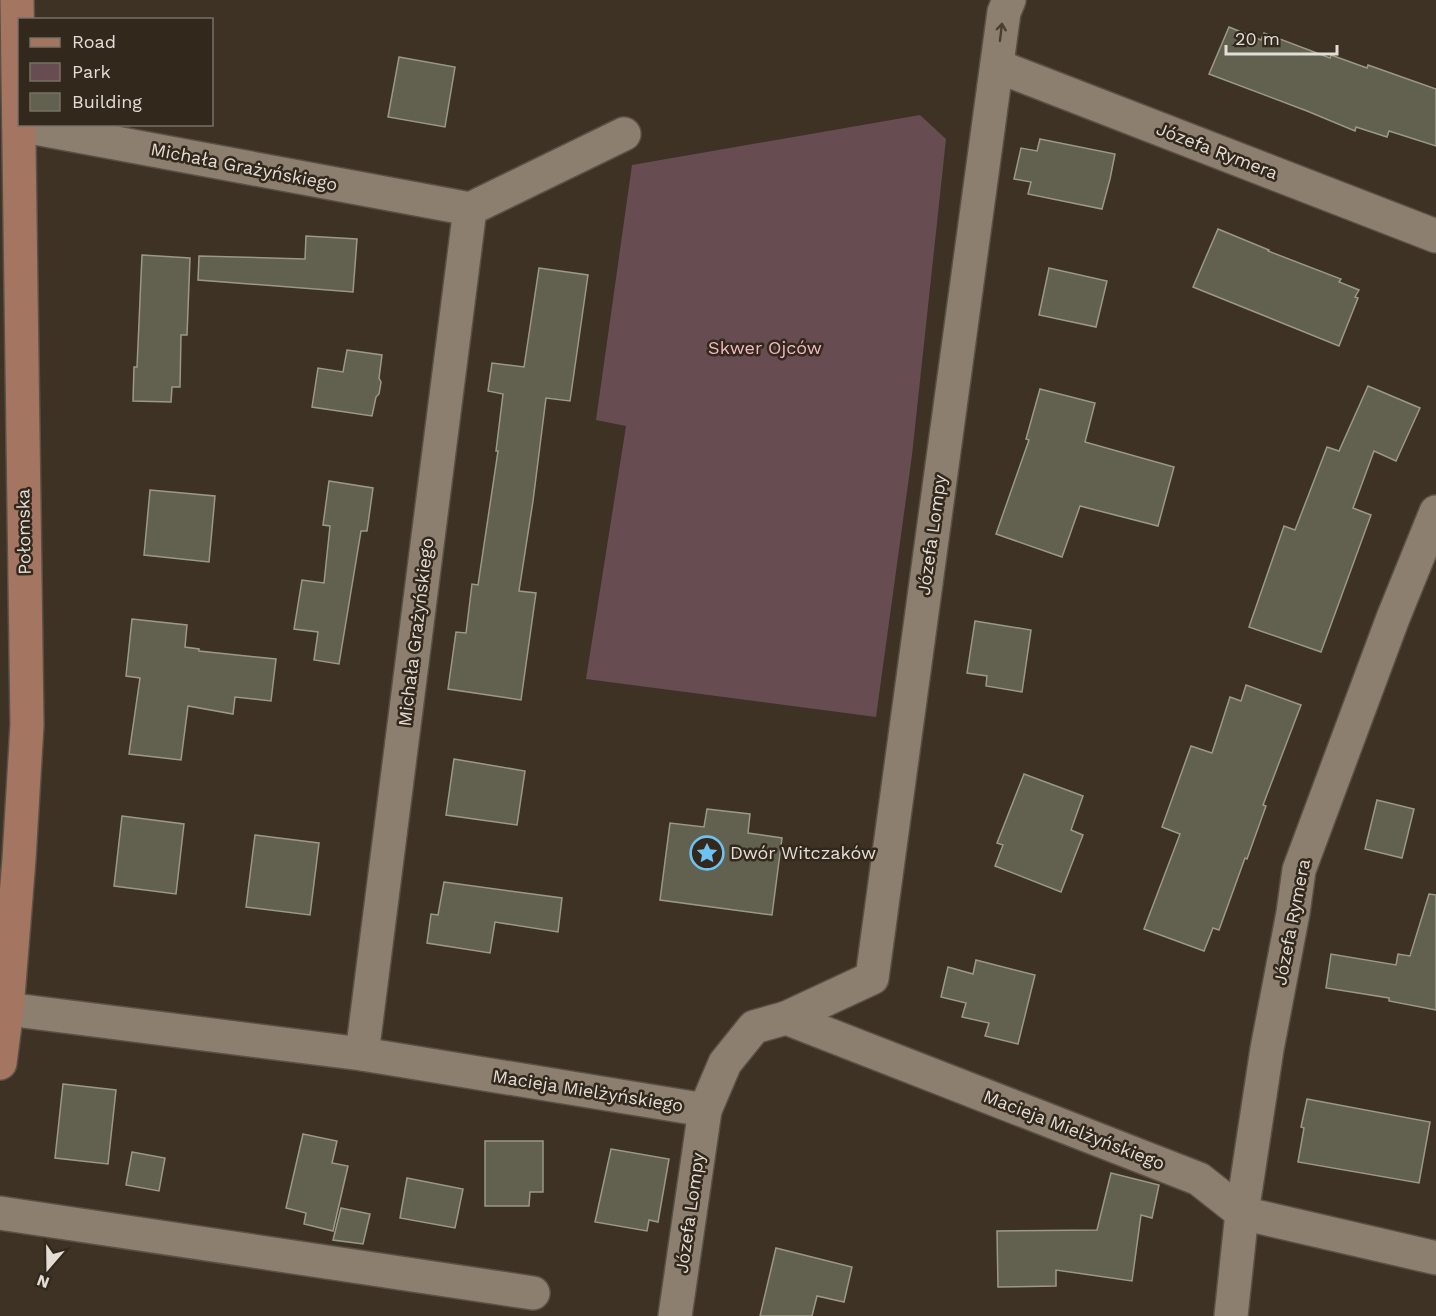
<svg xmlns="http://www.w3.org/2000/svg" width="1436" height="1316" font-family="'Work Sans',sans-serif">
	<rect width="100%" height="100%" fill="#3e3225"/>
	<path fill="#674c52" d="M 920,115 L 946,139 L 912,455 L 876,717 L 586,679 L 626,426 L 596,420 L 632,165 Z"/>
	<g fill="#62604f" stroke="#9b9986" stroke-width="1.5">
		<path d="M 1229,27 L 1261,40 L 1264,33 L 1330,58 L 1331,55 L 1367,68 L 1368,65 L 1436,89 L 1436,146 L 1389,131 L 1387,137 L 1356,127 L 1355,131 L 1307,111 L 1209,74 Z"/>
		<path d="M 399,57 L 455,67 L 445,127 L 388,117 Z"/>
		<path d="M 1040,139 L 1115,154 L 1110,179 L 1102,209 L 1028,194 L 1031,182 L 1014,179 L 1021,148 L 1037,151 Z"/>
		<path d="M 1218,229 L 1269,250 L 1268,251 L 1341,279 L 1339,282 L 1359,290 L 1355,297 L 1358,298 L 1339,346 L 1193,287 Z"/>
		<path d="M 306,236 L 357,239 L 353,292 L 198,280 L 199,256 L 305,259 Z"/>
		<path d="M 142,255 L 190,258 L 187,335 L 181,335 L 180,387 L 172,387 L 171,402 L 133,401 L 134,367 L 137,367 Z"/>
		<path d="M 539,268 L 588,275 L 570,401 L 546,398 L 533,501 L 519,591 L 536,593 L 521,700 L 448,689 L 456,632 L 466,633 L 472,584 L 478,585 L 498,451 L 496,451 L 503,394 L 488,391 L 492,363 L 524,367 Z"/>
		<path d="M 1049,268 L 1107,281 L 1096,327 L 1039,315 Z"/>
		<path d="M 347,350 L 382,355 L 379,378 L 381,382 L 379,394 L 376,397 L 372,416 L 312,407 L 318,368 L 343,372 Z"/>
		<path d="M 1368,386 L 1420,408 L 1396,461 L 1374,451 L 1353,508 L 1371,515 L 1321,652 L 1249,627 L 1284,526 L 1295,530 L 1327,447 L 1339,451 Z"/>
		<path d="M 1040,389 L 1095,403 L 1085,442 L 1174,467 L 1158,526 L 1080,506 L 1062,557 L 996,534 L 1029,440 L 1026,439 Z"/>
		<path d="M 329,481 L 373,488 L 367,531 L 361,531 L 339,664 L 314,660 L 318,632 L 294,629 L 302,580 L 324,583 L 330,526 L 323,525 Z"/>
		<path d="M 150,490 L 215,496 L 209,562 L 144,555 Z"/>
		<path d="M 132,619 L 187,625 L 185,647 L 199,649 L 199,651 L 276,659 L 271,701 L 235,697 L 233,714 L 188,706 L 181,760 L 129,754 L 140,678 L 126,676 Z"/>
		<path d="M 975,621 L 1031,630 L 1022,692 L 986,686 L 987,676 L 967,673 Z"/>
		<path d="M 1246,685 L 1301,705 L 1263,805 L 1266,806 L 1247,859 L 1245,858 L 1219,930 L 1213,928 L 1204,951 L 1144,929 L 1180,834 L 1162,827 L 1191,746 L 1212,753 L 1230,697 L 1241,701 Z"/>
		<path d="M 454,759 L 525,771 L 517,825 L 446,815 Z"/>
		<path d="M 1024,774 L 1083,796 L 1071,830 L 1083,835 L 1061,892 L 995,866 L 1003,845 L 997,843 Z"/>
		<path d="M 1377,800 L 1414,809 L 1402,858 L 1365,849 Z"/>
		<path d="M 707,809 L 750,814 L 748,833 L 782,838 L 772,915 L 660,900 L 670,823 L 704,827 Z"/>
		<path d="M 122,816 L 184,824 L 176,894 L 114,886 Z"/>
		<path d="M 255,835 L 319,843 L 310,915 L 246,907 Z"/>
		<path d="M 444,882 L 562,898 L 558,932 L 495,922 L 490,953 L 427,943 L 431,914 L 438,915 Z"/>
		<path d="M 1429,894 L 1436,895 L 1436,1010 L 1389,1001 L 1389,998 L 1326,988 L 1331,954 L 1396,965 L 1398,954 L 1410,956 Z"/>
		<path d="M 976,960 L 1035,975 L 1018,1044 L 985,1036 L 989,1023 L 962,1017 L 966,1003 L 941,997 L 948,967 L 973,974 Z"/>
		<path d="M 63,1084 L 116,1090 L 108,1164 L 55,1158 Z"/>
		<path d="M 1307,1099 L 1430,1122 L 1419,1183 L 1298,1162 L 1304,1128 L 1301,1127 Z"/>
		<path d="M 303,1134 L 337,1141 L 332,1163 L 348,1166 L 333,1231 L 304,1224 L 306,1213 L 286,1208 Z"/>
		<path d="M 485,1141 L 543,1141 L 543,1192 L 530,1192 L 529,1206 L 485,1206 Z"/>
		<path d="M 611,1149 L 669,1159 L 658,1222 L 649,1220 L 647,1231 L 595,1222 Z"/>
		<path d="M 132,1152 L 165,1158 L 159,1191 L 126,1185 Z"/>
		<path d="M 1111,1173 L 1159,1185 L 1152,1218 L 1141,1215 L 1132,1281 L 1056,1270 L 1056,1286 L 998,1287 L 997,1231 L 1097,1230 Z"/>
		<path d="M 407,1178 L 463,1189 L 455,1228 L 400,1218 Z"/>
		<path d="M 341,1208 L 370,1214 L 363,1244 L 333,1240 Z"/>
		<path d="M 776,1248 L 852,1267 L 844,1302 L 817,1296 L 812,1316 L 760,1316 Z"/>
	</g>
	<g fill="none" stroke-linecap="round" stroke-linejoin="round">
		<g stroke="#5a5146" stroke-width="36">
			<g id="street">
				<path d="M 997,66 L 1436,236"/>
				<path d="M 19,125 L 470,209"/>
				<path d="M 7,1009 L 362,1054 L 705,1110 L 725,1063 L 754,1027 L 786,1018 L 1199,1179 L 1242,1213 L 1436,1258"/>
				<path d="M 786,1018 L 872,978 L 1004,12 L 1009,0"/>
				<path d="M 362,1054 L 470,209 L 624,134"/>
				<path d="M 0,1213 L 533,1293"/>
				<path d="M 675,1316 L 705,1110"/>
				<path d="M 1231,1316 L 1242,1213 L 1267,1049 L 1293,913 L 1299,870 L 1393,618 L 1436,512"/>
			</g>
		</g>
		<g stroke="#5a5146" stroke-width="36">
			<path id="secondary" d="M 0,1063 L 7,1009 L 19,859 L 27,725 L 17,0"/>
		</g>
		<use href="#street" stroke="#8c7f70" stroke-width="33"/>
		<use href="#secondary" stroke="#a47661" stroke-width="33"/>
	</g>
	<defs><path id="oneway-shaft" d="M-6 0H5M1.5-3L5.5 0L1.5 3" fill="none" stroke-width="1.6" stroke-linecap="round" stroke-linejoin="round" transform="scale(1.5)"/></defs>
	<use stroke="#493e31" href="#oneway-shaft" transform="translate(1001 32) rotate(-83)"/>
	<defs>
		<g id="sight-ring" transform="scale(1.725)"><circle r="9.5" fill="#33281c" stroke="#6ec2f3" stroke-width="1.5"/><path d="M0-6L1.8-2.2L6-1.7L2.9 1.2L3.7 5.4L0 3.3L-3.7 5.4L-2.9 1.2L-6-1.7L-1.8-2.2Z" fill="#6ec2f3"/></g>
	</defs>
	<g fill-rule="evenodd">
		<use href="#sight-ring" x="707" y="853"/>
	</g>
	<g text-anchor="middle" stroke-width="5" stroke-linejoin="round" paint-order="stroke">
		<g font-size="18" fill="#e4ddd5" stroke="#33281c">
			<text transform="translate(1217 151) rotate(21)" y="6">Józefa Rymera</text>
			<text transform="translate(244 167) rotate(11)" y="6">Michała Grażyńskiego</text>
			<text transform="translate(24 532) rotate(-91)" y="6">Połomska</text>
			<text transform="translate(932 535) rotate(-82)" y="6">Józefa Lompy</text>
			<text transform="translate(416 632) rotate(-83)" y="6">Michała Grażyńskiego</text>
			<text transform="translate(1292 922) rotate(-79)" y="6">Józefa Rymera</text>
			<text transform="translate(588 1091) rotate(9)" y="6">Macieja Mielżyńskiego</text>
			<text transform="translate(1074 1130) rotate(21)" y="6">Macieja Mielżyńskiego</text>
			<text transform="translate(690 1213) rotate(-82)" y="6">Józefa Lompy</text>
		</g>
		<g font-size="18" fill="#f4b7c4" stroke="#33281c">
			<text x="765" y="354">Skwer Ojców</text>
		</g>
		<g font-size="18" fill="#e4ddd5" stroke="#33281c" text-anchor="start">
			<text x="730" y="859">Dwór Witczaków</text>
		</g>
	</g>
	<rect x="18" y="18" width="195" height="108" fill="#33281c" stroke="#7a7066" stroke-width="1.5"/>
	<rect x="30" y="38" width="30" height="9" fill="#a47661" stroke="#7a7066" stroke-width="1.5"/>
	<text x="72" y="48" font-size="18" fill="#e4ddd5">Road</text>
	<rect x="30" y="63" width="30" height="18" fill="#674c52" stroke="#7a7066" stroke-width="1.5"/>
	<text x="72" y="78" font-size="18" fill="#e4ddd5">Park</text>
	<rect x="30" y="93" width="30" height="18" fill="#62604f" stroke="#7a7066" stroke-width="1.5"/>
	<text x="72" y="108" font-size="18" fill="#e4ddd5">Building</text>
	<g transform="translate(48 1268) rotate(200)" stroke="#33281c" stroke-width="4.5" paint-order="stroke">
	<path d="M0-4.5L10 22L0 15L-10 22Z" fill="#e4ddd5"/>
	<text y="-9" font-size="16" font-weight="bold" text-anchor="middle" fill="#e4ddd5">N</text>
	</g>
	<path d="M1226 45v9h111v-9" fill="none" stroke="#e4ddd5" stroke-width="3"/>
	<text x="1235" y="45" font-size="18" fill="#e4ddd5" stroke="#33281c" stroke-width="4.5" paint-order="stroke">20 m</text>
</svg>
